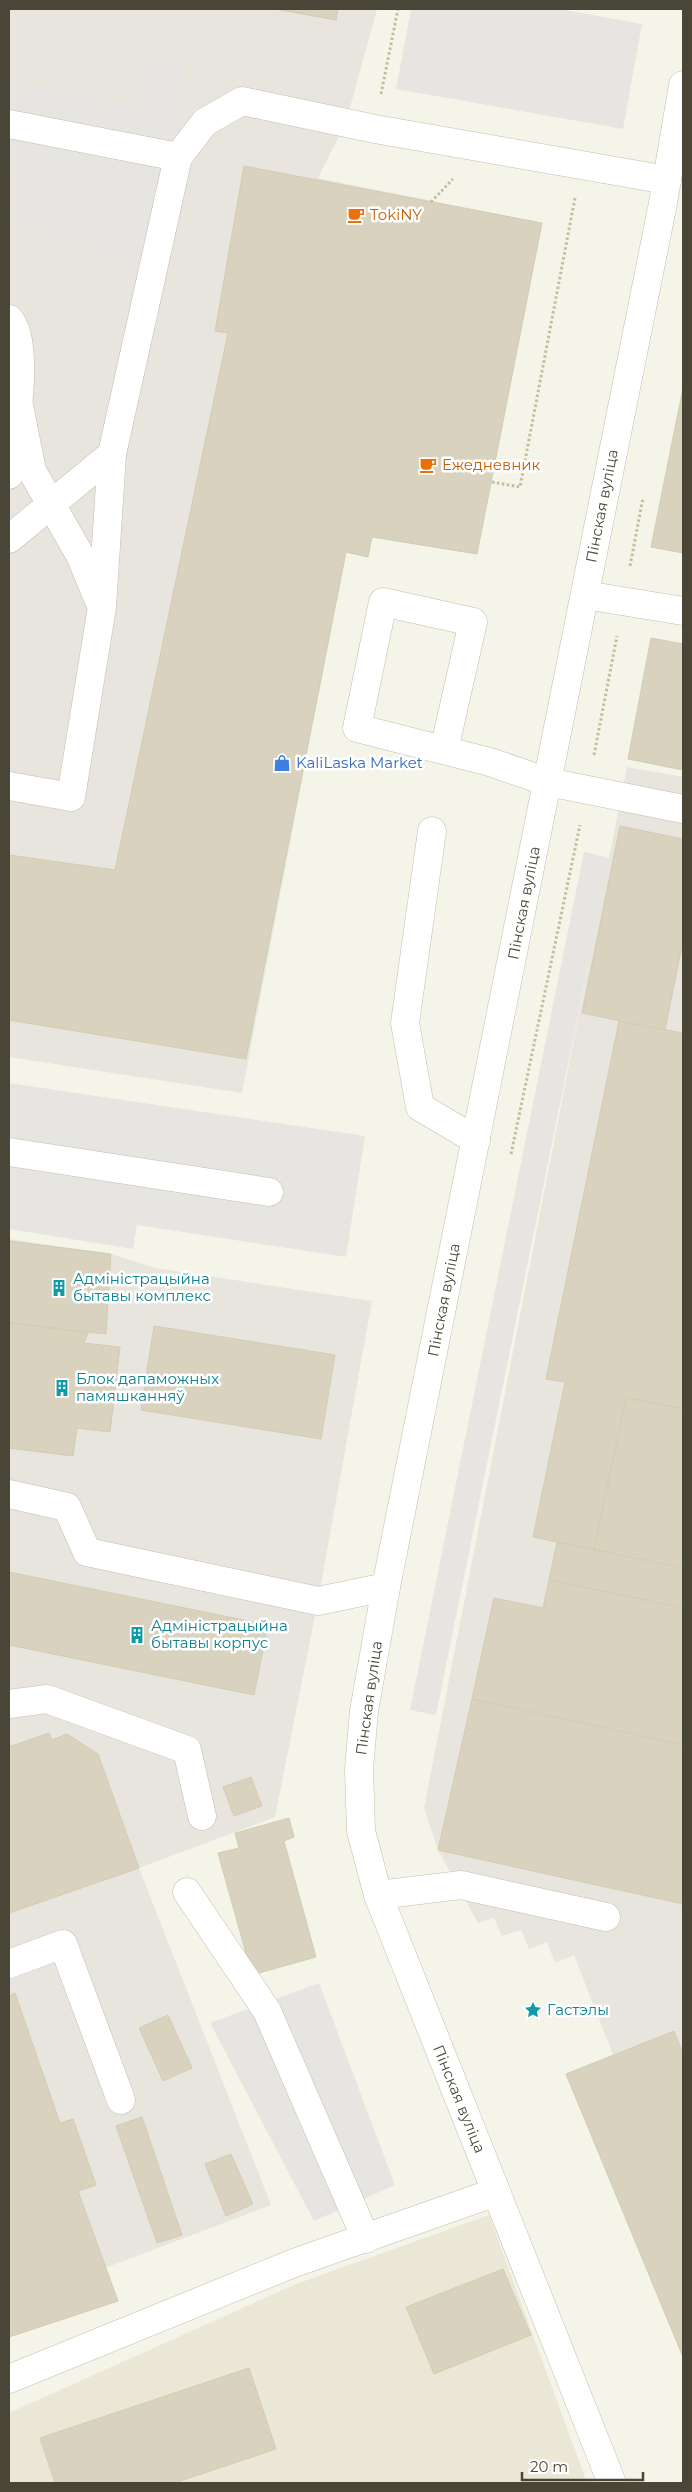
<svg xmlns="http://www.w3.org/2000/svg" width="692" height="2492" font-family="Montserrat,sans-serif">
	<rect width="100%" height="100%" fill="#f5f4e9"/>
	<path fill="#eae7d7" d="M 489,2215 L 587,2483 L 9,2483 L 9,2413 L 296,2284 Z"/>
	<g fill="#e8e5de">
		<path d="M 9,9 L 377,9 L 346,122 L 318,178 L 542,223 L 477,554 L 372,537 L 368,557 L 346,552 L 242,1093 L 9,1057 Z"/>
		<path d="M 627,767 L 683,777 L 683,2357 L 566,2074 L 613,2055 L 574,1955 L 555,1963 L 547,1942 L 529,1949 L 521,1930 L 502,1936 L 494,1918 L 478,1923 L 438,1850 L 424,1808 Z"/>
		<path d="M 9,1239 L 111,1254 L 155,1268 L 372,1301 L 318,1601 L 275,1817 L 139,1868 L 271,2205 L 105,2268 L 118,2301 L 9,2337 Z"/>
	</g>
	<g fill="#e7e5e1">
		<path d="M 411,9 L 559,9 L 642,24 L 623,129 L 396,89 Z"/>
		<path d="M 148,57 L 186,65 L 144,273 L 100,250 L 14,223 L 20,169 L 9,166 L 9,82 L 137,107 Z"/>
		<path d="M 584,852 L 610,858 L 436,1715 L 410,1710 Z"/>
		<path d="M 9,1083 L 365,1136 L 346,1257 L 137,1225 L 133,1249 L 9,1229 Z"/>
		<path d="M 319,1983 L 395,2185 L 314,2221 L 210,2023 Z"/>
	</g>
	<g fill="#d8d2be" stroke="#d3ccb1">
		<path d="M 275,9 L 338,9 L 336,20 Z"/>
		<path d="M 244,166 L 542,223 L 477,554 L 372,537 L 368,557 L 346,552 L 246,1059 L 9,1020 L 9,855 L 115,870 L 228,333 L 215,331 Z"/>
		<path d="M 683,388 L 683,553 L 651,547 Z"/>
		<path d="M 651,638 L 683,644 L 683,770 L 628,759 Z"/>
		<path d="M 620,826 L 683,839 L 683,941 L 665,1030 L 582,1013 Z"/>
		<path d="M 619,1021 L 683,1033 L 683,1409 L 626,1398 L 594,1550 L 533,1537 L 565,1382 L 546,1379 Z"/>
		<path d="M 9,1241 L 111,1254 L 106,1334 L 9,1323 Z"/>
		<path d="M 9,1323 L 88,1333 L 84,1343 L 120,1347 L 110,1432 L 77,1428 L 73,1456 L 9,1448 Z"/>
		<path d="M 154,1326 L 335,1355 L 321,1439 L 141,1410 Z"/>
		<path d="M 626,1398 L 683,1409 L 683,1568 L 594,1550 Z"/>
		<path d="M 557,1542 L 683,1568 L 683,1608 L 549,1580 Z"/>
		<path d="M 9,1572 L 268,1625 L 254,1695 L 9,1645 Z"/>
		<path d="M 549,1580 L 683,1608 L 683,1745 L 472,1699 L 494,1598 L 543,1608 Z"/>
		<path d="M 472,1699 L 683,1745 L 683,1904 L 438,1850 Z"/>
		<path d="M 49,1733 L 52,1740 L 67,1734 L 98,1754 L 139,1868 L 9,1913 L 9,1747 Z"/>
		<path d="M 251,1777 L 262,1806 L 234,1816 L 223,1787 Z"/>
		<path d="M 289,1818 L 294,1837 L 284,1841 L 316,1957 L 252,1975 L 218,1853 L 239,1848 L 235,1833 Z"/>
		<path d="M 15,1993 L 60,2123 L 73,2119 L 96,2185 L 78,2191 L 118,2301 L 9,2337 L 9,1996 Z"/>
		<path d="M 168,2015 L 192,2068 L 163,2081 L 139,2028 Z"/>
		<path d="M 674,2031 L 683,2054 L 683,2357 L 566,2074 Z"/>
		<path d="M 142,2117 L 182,2235 L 157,2243 L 116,2126 Z"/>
		<path d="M 231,2154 L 253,2204 L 226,2216 L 205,2164 Z"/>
		<path d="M 503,2269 L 531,2335 L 434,2374 L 406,2307 Z"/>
		<path d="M 249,2368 L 276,2449 L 174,2483 L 55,2483 L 40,2438 Z"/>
	</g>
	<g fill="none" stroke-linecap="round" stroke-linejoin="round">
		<g stroke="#c2beab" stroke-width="29">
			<g id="minor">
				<path d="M 9,124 L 178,157"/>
				<path d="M 9,319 C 32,342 13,444 9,475"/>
				<path d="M 19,406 L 32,471 L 80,555 L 99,601"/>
				<path d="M 9,539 L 112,454 L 178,157 L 205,122 L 242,101 L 375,129 L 667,180"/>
				<path d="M 585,595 L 683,611"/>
				<path d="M 444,750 L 473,622 L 383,602 L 357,728 L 490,762 L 548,782 L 683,809"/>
				<path d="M 9,786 L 71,797 L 102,607 L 112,454"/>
				<path d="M 432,831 L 405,1023 L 420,1107 L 476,1140"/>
				<path d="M 9,1152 L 269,1192"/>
				<path d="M 9,1494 L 67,1507 L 87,1552 L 318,1601 L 386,1587"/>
				<path d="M 9,1704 L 47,1699 L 187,1750 L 202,1816"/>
				<path d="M 187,1892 L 267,2011 L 366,2239"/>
				<path d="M 378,1895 L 461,1885 L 606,1917"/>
				<path d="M 9,1964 L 63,1944 L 121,2100"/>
				<path d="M 9,2379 L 294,2263 L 496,2192"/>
				<path d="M 612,2483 L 378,1895 L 361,1831 L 359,1769 L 364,1711 L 386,1587 L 663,203 L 683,85"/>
			</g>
		</g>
		<g stroke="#c4bd9c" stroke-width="3" stroke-dasharray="2.5 2.5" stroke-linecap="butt">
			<path d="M 381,94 L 398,9"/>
			<path d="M 431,202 L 453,179"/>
			<path d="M 492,482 L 520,487 L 575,198"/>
			<path d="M 630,566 L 643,498"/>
			<path d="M 594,755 L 617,636"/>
			<path d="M 511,1154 L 580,825"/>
		</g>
		<use href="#minor" stroke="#fff" stroke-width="28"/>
	</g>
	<defs>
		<g id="cafe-bare" transform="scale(1.35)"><path d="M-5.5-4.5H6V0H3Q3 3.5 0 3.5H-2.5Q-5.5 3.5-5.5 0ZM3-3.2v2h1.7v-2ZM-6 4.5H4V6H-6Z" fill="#e8710a" stroke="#fff" stroke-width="2.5" paint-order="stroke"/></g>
		<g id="shop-bare" transform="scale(1.35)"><path d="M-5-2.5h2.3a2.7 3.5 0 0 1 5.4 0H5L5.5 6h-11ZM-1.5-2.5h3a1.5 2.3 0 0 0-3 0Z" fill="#3f7fe0" stroke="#fff" stroke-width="2.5" paint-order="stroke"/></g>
		<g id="building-bare" transform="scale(1.35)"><path d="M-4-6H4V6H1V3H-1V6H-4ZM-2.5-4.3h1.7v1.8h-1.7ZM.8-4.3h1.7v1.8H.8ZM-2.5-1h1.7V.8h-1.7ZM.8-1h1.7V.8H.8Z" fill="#0f9aa8" stroke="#fff" stroke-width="2.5" paint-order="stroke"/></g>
		<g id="sight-bare" transform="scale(1.35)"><path d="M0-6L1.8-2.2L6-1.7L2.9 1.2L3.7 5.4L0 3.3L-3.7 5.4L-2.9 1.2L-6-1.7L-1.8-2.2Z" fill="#0f9aa8" stroke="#fff" stroke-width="2.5" paint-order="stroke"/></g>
	</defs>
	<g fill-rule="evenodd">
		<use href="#cafe-bare" x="356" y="215"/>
		<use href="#cafe-bare" x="428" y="465"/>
		<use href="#shop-bare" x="282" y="763"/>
		<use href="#building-bare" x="59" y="1288"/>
		<use href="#building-bare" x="62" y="1388"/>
		<use href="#building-bare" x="137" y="1635"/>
		<use href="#sight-bare" x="533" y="2010"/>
	</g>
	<g text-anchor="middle" stroke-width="5" stroke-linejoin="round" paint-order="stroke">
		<g font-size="15" fill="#c56008" stroke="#fff" text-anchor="start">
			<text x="370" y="220">TokiNY</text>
			<text x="442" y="470">Ежедневник</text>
		</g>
		<g font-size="15" fill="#4a4637" stroke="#fff">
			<text transform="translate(602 506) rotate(-79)" y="5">Пінская вуліца</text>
			<text transform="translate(524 903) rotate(-79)" y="5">Пінская вуліца</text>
			<text transform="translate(444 1300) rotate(-79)" y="5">Пінская вуліца</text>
			<text transform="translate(369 1698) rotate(-82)" y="5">Пінская вуліца</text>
			<text transform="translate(459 2099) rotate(68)" y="5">Пінская вуліца</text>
		</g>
		<g font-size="15" fill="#366cbe" stroke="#fff" text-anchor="start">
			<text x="296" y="768">KaliLaska Market</text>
		</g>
		<g font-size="15" fill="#0d838f" stroke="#fff" text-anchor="start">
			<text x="73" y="1284">Адміністрацыйна<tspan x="73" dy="17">бытавы комплекс</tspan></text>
			<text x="76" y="1384">Блок дапаможных<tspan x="76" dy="17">памяшканняў</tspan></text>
			<text x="151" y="1631">Адміністрацыйна<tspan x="151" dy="17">бытавы корпус</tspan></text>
			<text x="547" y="2015">Гастэлы</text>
		</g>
	</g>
	<rect width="692" height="2492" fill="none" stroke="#4a4637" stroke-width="20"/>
	<path d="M522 2472v8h121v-8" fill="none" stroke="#4a4637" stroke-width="2.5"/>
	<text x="530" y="2472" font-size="15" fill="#4a4637" stroke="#ffffff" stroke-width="4" paint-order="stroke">20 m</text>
</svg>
